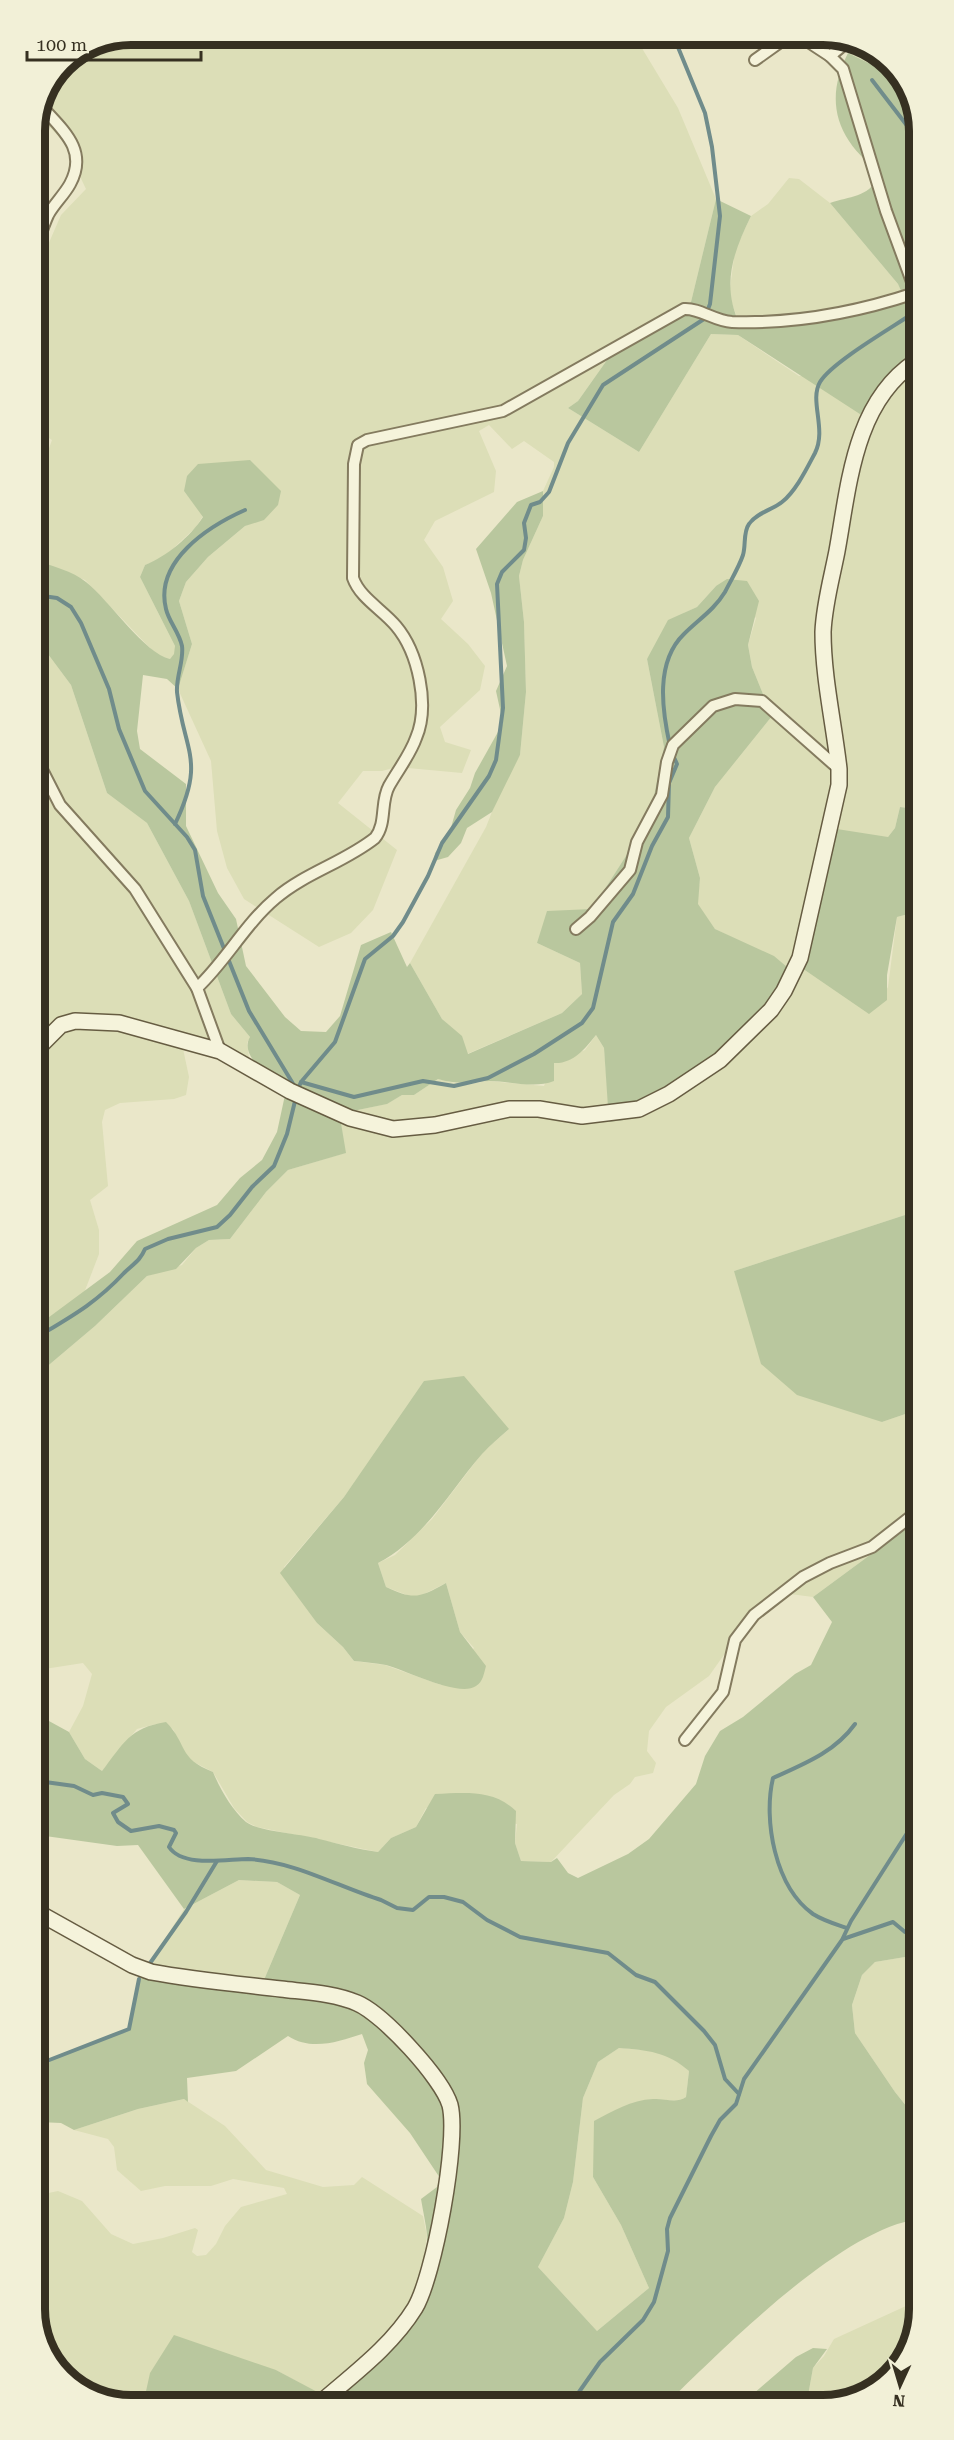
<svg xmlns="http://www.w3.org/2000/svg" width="954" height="2440" font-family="'Roboto Serif',serif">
	<rect width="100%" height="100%" fill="#eae7c9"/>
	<g fill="#dcdeb7" fill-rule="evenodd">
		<path d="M 131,35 L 634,35 L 678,108 L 716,199 L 691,302 L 607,360 L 578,401 L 568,408 L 639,452 L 711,334 L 738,335 L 799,376 L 915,365 L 916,809 L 900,807 L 895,828 L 888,837 L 877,1006 L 888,987 L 897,917 L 916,912 L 917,1183 L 905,1215 L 734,1271 L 882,1422 L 917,1410 L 918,1512 L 912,1513 L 870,1555 L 813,1597 L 790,1594 L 745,1625 L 709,1676 L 666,1707 L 649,1731 L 647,1751 L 656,1763 L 653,1773 L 635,1777 L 630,1784 L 614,1795 L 551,1862 L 521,1861 L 515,1843 L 517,1824 L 426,1808 L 416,1827 L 391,1838 L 378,1852 L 257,1827 L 247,1822 L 234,1808 L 213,1772 L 188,1759 L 173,1729 L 156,1724 L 137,1729 L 102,1771 L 85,1759 L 69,1732 L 83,1706 L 92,1674 L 83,1663 L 38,1670 L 37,1375 L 95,1326 L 147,1276 L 182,1265 L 196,1248 L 209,1240 L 230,1239 L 266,1192 L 288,1170 L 345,1153 L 340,1117 L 348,1112 L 386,1104 L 402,1095 L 414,1095 L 438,1079 L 463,1085 L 488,1081 L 544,1086 L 554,1063 L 585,1050 L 596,1035 L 604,1048 L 610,1122 L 743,943 L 715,929 L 697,904 L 700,878 L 689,838 L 715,787 L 772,716 L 752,667 L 748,645 L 756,618 L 716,586 L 697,607 L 684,613 L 647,659 L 664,747 L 649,820 L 592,909 L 537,943 L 580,963 L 582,994 L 562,1013 L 467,1054 L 449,1026 L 442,1019 L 410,963 L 486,827 L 503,784 L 520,755 L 526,692 L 524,622 L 519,576 L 523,560 L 543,516 L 543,491 L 554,467 L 554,462 L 524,441 L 512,449 L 489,425 L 479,431 L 496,471 L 494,492 L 435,521 L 424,540 L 443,567 L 453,601 L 441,619 L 468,644 L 485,666 L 480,690 L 440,727 L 445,742 L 471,750 L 462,773 L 397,767 L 382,771 L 363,771 L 338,803 L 397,850 L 373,910 L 351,933 L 319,947 L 244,899 L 227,868 L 217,831 L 211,761 L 178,689 L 192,644 L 179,601 L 186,582 L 208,557 L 245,526 L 257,520 L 184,491 L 203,516 L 196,527 L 163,558 L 145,565 L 140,577 L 175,646 L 175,654 L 170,659 L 160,657 L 148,646 L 85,580 L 36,560 L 35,487 L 52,440 L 35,429 L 35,275 L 61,215 L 86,189 L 63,141 L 39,116 L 63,63 ZM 509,1429 L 483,1452 L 432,1519 L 395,1555 L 378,1563 L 386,1587 L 412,1597 L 418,1597 L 446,1583 L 460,1632 L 474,1648 L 441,1685 L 385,1665 L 354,1661 L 343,1647 L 317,1623 L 284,1567 L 344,1497 L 382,1444 Z"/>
		<path d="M 833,36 L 882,55 L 914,101 L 914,106 L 893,75 L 848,53 Z"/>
		<path d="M 789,178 L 799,179 L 830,203 L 898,284 L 907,302 L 834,319 L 740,325 L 729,296 L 735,250 L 751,216 L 768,204 Z"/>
		<path d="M 36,638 L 71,685 L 107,793 L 147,823 L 189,901 L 231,1014 L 250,1037 L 247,1043 L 249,1057 L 182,1044 L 189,1077 L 186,1095 L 174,1099 L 120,1103 L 105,1110 L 102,1122 L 108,1186 L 90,1200 L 99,1230 L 99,1254 L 84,1293 L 37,1326 Z"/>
		<path d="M 239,1880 L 277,1882 L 300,1895 L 258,1994 L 196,1987 L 141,1977 L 184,1909 Z"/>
		<path d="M 911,1956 L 919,1957 L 919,2122 L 895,2092 L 855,2033 L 852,2005 L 862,1975 L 875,1962 Z"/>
		<path d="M 619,2048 L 656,2051 L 678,2061 L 689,2071 L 686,2097 L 680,2101 L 653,2099 L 593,2177 L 621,2225 L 649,2288 L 597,2331 L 538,2267 L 564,2218 L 573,2182 L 583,2098 L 598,2062 Z"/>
		<path d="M 184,2099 L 225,2126 L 266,2170 L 323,2187 L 354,2185 L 362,2177 L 423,2216 L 427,2236 L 422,2269 L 411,2299 L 392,2330 L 323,2396 L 276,2370 L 146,2395 L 143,2405 L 125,2405 L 72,2385 L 40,2339 L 39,2195 L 58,2191 L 82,2201 L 111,2234 L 133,2244 L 163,2238 L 195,2228 L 198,2230 L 192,2252 L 197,2256 L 206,2255 L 216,2244 L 225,2226 L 241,2207 L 287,2194 L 284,2188 L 233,2179 L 211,2186 L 165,2186 L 141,2191 L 117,2170 L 114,2147 L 108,2139 L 74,2130 L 138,2109 Z"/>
		<path d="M 919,2300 L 919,2309 L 900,2367 L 853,2400 L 807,2401 L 813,2368 L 824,2356 L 834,2339 Z"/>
	</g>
	<g fill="#b9c79e" fill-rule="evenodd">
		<path d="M 848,53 L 893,75 L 914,106 L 915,365 L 866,418 L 738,335 L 711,334 L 639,452 L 568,408 L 578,401 L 607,360 L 691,302 L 716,199 L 751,216 C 733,253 721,285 740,325 L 834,319 L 906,302 L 898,284 L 830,203 C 850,196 867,198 879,177 C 869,162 858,155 849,141 C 830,112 833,83 848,53 Z"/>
		<path d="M 250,460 L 281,491 L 278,505 L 264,520 L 245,526 L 208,557 L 186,582 L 179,601 L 192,644 L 178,689 L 167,679 L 143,675 L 137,731 L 140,749 L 186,784 L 186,826 L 218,893 L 236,919 L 246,966 L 285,1017 L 301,1031 L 326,1032 L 340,1016 L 361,945 L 391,932 L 407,967 L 410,963 L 442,1019 L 462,1036 L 468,1054 L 562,1013 L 582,994 L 580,963 L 537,943 L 547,911 L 592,909 L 649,820 L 664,747 L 647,659 L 668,620 L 697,607 L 716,586 L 727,579 L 747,581 L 759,601 L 748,645 L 752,667 L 772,716 L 715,787 L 689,838 L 700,878 L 698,904 L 715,929 L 774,956 L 787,967 L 785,980 L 767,1010 L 659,1106 L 624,1120 L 609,1122 L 604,1048 L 596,1035 C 585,1049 573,1064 554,1063 L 554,1081 C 534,1089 510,1081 489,1081 C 470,1082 457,1085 438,1079 L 414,1095 L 402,1095 L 387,1104 L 348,1112 L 340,1117 L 346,1153 L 288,1170 L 266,1192 L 230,1239 L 209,1240 L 196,1248 L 176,1269 L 147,1276 L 95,1326 L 37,1375 L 37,1326 L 110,1272 L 137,1241 L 217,1205 L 240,1178 L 262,1160 L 277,1132 L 285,1095 C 274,1078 238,1057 250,1037 L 231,1014 L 189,901 L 147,823 L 107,793 L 71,685 L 36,638 L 36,560 C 51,566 73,571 86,582 C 109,600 145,654 170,659 L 174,654 L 175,646 L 140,577 L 145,565 C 167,556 190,537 203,517 L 184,491 L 187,476 L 198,464 Z"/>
		<path d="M 543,491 L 543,516 L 523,560 L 519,576 L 524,622 L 526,692 L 520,755 L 492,812 L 467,828 L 461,843 L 448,857 L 434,861 L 435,853 L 450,831 L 456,810 L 470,788 L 475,773 L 503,723 L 496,691 L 507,666 L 491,593 L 476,549 L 517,502 Z"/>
		<path d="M 900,807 L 916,809 L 916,912 L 897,917 L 887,975 L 887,1000 L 869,1014 L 799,966 L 824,827 L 888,837 L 895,828 Z"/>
		<path d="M 917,1183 L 917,1410 L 882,1422 L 797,1395 L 761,1364 L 734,1271 L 905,1215 Z"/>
		<path d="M 464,1376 L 509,1429 C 500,1437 490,1445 482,1454 C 449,1492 424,1539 378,1563 L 386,1587 C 414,1600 419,1598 446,1583 L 460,1632 L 486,1666 C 484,1673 483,1682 476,1686 C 459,1698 406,1670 386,1665 C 376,1663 364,1662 354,1661 L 343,1647 L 317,1623 L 280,1573 L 344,1497 L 424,1381 Z"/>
		<path d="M 918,1512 L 919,1957 L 911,1956 L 875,1962 L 862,1975 L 852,2005 L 855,2033 L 895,2092 L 919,2122 L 919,2219 C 841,2229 725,2347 668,2402 L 143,2405 L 150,2373 L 174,2335 L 276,2370 L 323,2395 C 369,2352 429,2306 427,2235 C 426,2224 423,2211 421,2199 L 437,2187 L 440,2178 L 410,2133 L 367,2084 L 364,2063 L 368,2050 L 362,2034 C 338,2042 311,2051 288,2036 L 236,2071 L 187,2078 L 188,2102 L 184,2099 L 138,2109 L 74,2130 L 61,2123 L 39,2122 L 39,2064 L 128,2029 L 141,1977 L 196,1987 L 258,1994 L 300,1895 L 277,1882 L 239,1880 L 184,1909 L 138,1845 L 117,1846 L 38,1835 L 38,1715 L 69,1732 L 85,1759 L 102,1771 C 124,1743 129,1728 166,1722 C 188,1744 177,1758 213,1772 C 220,1789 232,1810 246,1822 C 259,1832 302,1834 319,1839 C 339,1844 357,1849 378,1852 L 391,1838 L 416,1827 L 435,1794 C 465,1793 493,1789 516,1811 L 515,1843 L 521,1861 L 551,1862 L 557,1858 L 568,1873 L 578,1878 L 628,1854 L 649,1839 L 696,1784 L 705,1756 L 720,1731 L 743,1717 L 795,1674 L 811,1665 L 832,1622 L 813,1597 L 870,1555 L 912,1513 ZM 619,2048 C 647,2050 668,2052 689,2071 L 686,2097 C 676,2104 665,2098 653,2099 C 631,2100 613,2111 594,2121 L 593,2177 L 621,2225 L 649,2288 L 597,2331 L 538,2267 L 564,2218 L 573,2182 L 583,2098 L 598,2062 Z"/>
		<path d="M 813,2348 L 827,2349 L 813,2368 L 807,2401 L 745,2401 L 796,2357 Z"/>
	</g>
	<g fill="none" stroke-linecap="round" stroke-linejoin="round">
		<g stroke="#708c8b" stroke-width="4">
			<path d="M 872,80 L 915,136"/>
			<path d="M 36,595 L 57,598 L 71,607 L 81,623 L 109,689 L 119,729 L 145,791 L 187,837 L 195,850 L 203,896 L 249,1011 L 295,1087"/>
			<path d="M 670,746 C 662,710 655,662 684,634 C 699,619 714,610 725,592 C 731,580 739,567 743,555 C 746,545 743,532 749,524 C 756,513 772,510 782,502 C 796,491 807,468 815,453 C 827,429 809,401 820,382 C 832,362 893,327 915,312"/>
			<path d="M 175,824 C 206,759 184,753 177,692 C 176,676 184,661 182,646 C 179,632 169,622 166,609 C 154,561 209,526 245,510"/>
			<path d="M 301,1082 L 354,1097 L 423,1081 L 454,1086 L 488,1078 L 534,1054 L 582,1023 L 593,1008 L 613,922 L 633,894 L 652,846 L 668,817 L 669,783 L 677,764 L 672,753"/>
			<path d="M 298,1089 L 301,1082 L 335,1042 L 365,959 L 393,936 L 403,922 L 428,876 L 442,843 L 489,776 L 496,760 L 503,708 L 497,584 L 502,572 L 524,550 L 526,538 L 524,523 L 531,505 L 540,502 L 549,492 L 568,443 L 603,385 L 704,319 L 710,304 L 720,216 L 712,147 L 705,113 L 673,35"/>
			<path d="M 37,1337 C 72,1316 96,1303 124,1273 C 133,1264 140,1261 145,1249 L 168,1239 L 217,1227 L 230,1215 L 252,1187 L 274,1166 L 287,1134 L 296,1097"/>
			<path d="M 38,1781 L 74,1786 L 93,1795 L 102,1793 L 123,1797 L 128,1804 L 113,1813 L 118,1822 L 131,1831 L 159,1826 L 174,1830 L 176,1833 L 169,1847 C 183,1868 227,1859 248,1859 C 293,1861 339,1887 381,1900 L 397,1908 L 413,1910 L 429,1897 L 444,1897 L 463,1902 L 487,1920 L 520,1937 L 608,1953 L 636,1975 L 655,1982 L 704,2031 L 715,2045 L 725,2079 L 739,2094"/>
			<path d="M 847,1928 C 835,1924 824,1921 813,1914 C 775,1887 763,1820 773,1778 C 804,1764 835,1752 855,1724"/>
			<path d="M 843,1939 L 893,1922 L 905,1932 L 919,1938"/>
			<path d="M 148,1966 L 186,1912 L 217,1861"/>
			<path d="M 39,2064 L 129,2029 L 139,1979"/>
			<path d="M 572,2402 L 600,2362 L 643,2320 L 654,2302 L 668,2251 L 667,2229 L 670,2218 L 711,2136 L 720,2120 L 736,2104 L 744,2079 L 842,1940 L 851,1921 L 918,1816"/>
			<path d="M 423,2403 C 436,2398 501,2398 514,2403"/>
		</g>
		<g stroke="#847b5f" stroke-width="14">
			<g id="street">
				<path d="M 798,35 L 830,56 L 843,69 L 886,211 L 915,290"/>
				<path d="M 868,50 L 894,72"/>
				<path d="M 830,56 L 847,42"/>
				<path d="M 755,60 L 790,35"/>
				<path d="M 35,250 C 39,239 43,226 48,215 C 54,204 64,195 70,184 C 88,151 64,131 43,108"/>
				<path d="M 36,758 L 60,805 L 135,889 L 197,988 L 220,1051"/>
				<path d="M 576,929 L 590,917 L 630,870 L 637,842 L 662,795 L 667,762 L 673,745 L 713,706 L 735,699 L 762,701 L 839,769"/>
				<path d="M 197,988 C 226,961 245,924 276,898 C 305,873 345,862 375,838 C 387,823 380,802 389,786 C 398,770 410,755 416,738 C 430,705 418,652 396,626 C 383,610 360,598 353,578 L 354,464 L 358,445 L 367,440 L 503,411 L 684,309 C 700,308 714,321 732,322 C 795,324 855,313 915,293"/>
				<path d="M 685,1740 L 723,1692 L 735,1640 L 754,1615 L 803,1577 L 830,1563 L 872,1547 L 918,1511"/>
			</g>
		</g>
		<g stroke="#665c42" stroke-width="18">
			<g id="secondary">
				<path d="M 37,1049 L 61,1025 L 75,1021 L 119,1023 L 220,1051 L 290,1091 L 350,1118 L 393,1129 L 435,1125 L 509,1109 L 539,1109 L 582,1116 L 639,1109 L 669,1094 L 720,1060 L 771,1010 L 784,991 L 800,958 L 839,785 L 839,769 C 834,724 823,677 823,632 C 824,605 832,577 837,551 C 849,485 854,403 915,362"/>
				<path d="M 39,1913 L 132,1965 L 151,1972 C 194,1980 238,1984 281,1989 C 306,1992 334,1993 357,2003 C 383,2014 442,2078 450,2105 C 459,2141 434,2276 415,2308 C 391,2347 352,2375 319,2404"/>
			</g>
		</g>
		<use href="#street" stroke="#f5f3db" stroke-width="10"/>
		<use href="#secondary" stroke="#f5f3db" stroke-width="15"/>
	</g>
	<path d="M0 0H954V2440H0ZM131 45H823A86 86 0 0 1 909 131V2309A86 86 0 0 1 823 2395H131A86 86 0 0 1 45 2309V131A86 86 0 0 1 131 45Z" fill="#f2f0d7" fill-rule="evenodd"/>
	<path fill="none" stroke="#363021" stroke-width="8" d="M131 45H823A86 86 0 0 1 909 131V2309A86 86 0 0 1 823 2395H131A86 86 0 0 1 45 2309V131A86 86 0 0 1 131 45Z"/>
	<g transform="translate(900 2386) rotate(184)" stroke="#f2f0d7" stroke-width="4.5" paint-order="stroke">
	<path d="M0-4.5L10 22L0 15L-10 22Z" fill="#363021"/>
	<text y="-9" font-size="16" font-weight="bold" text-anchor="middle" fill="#363021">N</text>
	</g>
	<path d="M27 51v9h174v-9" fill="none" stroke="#363021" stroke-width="3"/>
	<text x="36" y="51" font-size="18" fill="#363021" stroke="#f2f0d7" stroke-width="4.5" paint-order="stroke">100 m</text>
</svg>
